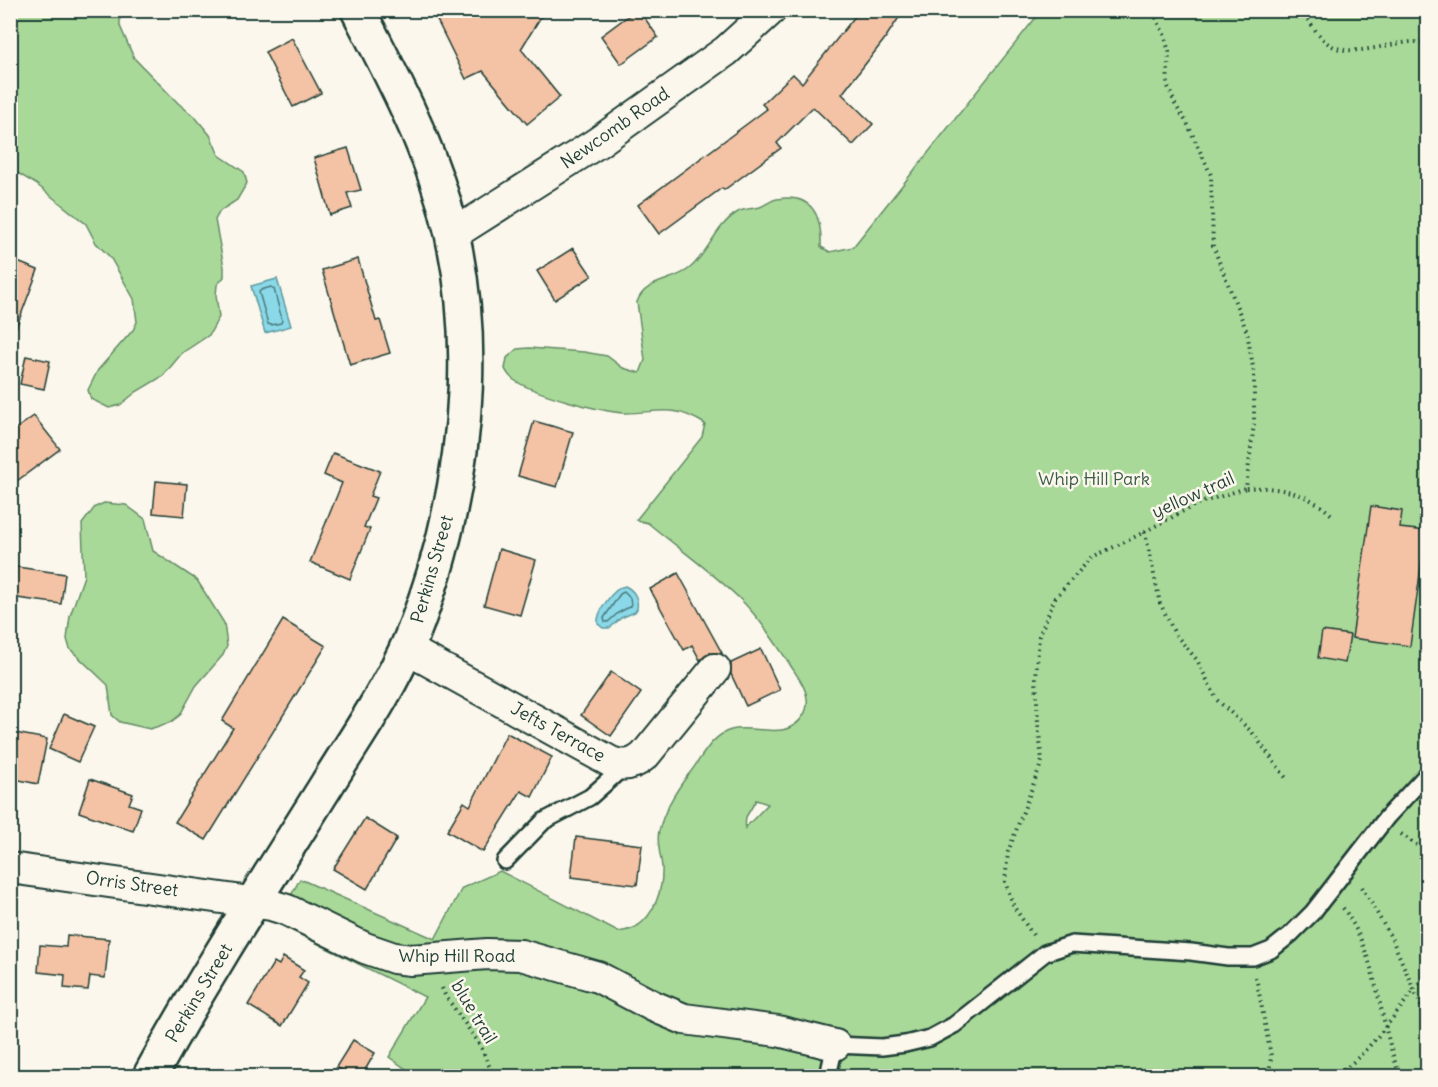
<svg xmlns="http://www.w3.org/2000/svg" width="1438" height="1087" font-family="Delius,sans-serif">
	<rect width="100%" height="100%" fill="#fbf7ec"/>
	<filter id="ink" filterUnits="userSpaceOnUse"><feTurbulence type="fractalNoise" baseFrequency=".0167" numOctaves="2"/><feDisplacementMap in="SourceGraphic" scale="12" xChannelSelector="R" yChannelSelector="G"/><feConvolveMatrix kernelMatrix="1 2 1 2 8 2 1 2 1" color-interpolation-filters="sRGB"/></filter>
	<g filter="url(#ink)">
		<g fill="#a9d999" stroke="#648b66" stroke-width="1.5" fill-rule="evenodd">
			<path d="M 10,11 L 120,11 L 120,26 L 134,58 L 178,103 L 196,118 L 210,135 L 219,155 L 244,172 L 247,183 L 237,200 L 220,211 L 215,220 L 224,267 L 224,277 L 217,285 L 216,295 L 219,317 L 209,335 L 182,353 L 163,376 L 136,392 L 120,405 L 109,408 L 91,399 L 88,390 L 98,370 L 133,330 L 137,322 L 134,299 L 110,257 L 96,243 L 86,224 L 36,184 L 11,169 Z"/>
			<path d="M 1041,11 L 1427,11 L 1427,1076 L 416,1076 L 389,1057 L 425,997 L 276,923 L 300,879 L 435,939 L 462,888 L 500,871 L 618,932 C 624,931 631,930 636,927 C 655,915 663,889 662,867 C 661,856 656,842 659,831 C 664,810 675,792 688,775 C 701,760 710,736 731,730 C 754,724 787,742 803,716 C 806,711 808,705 807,699 C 806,686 795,673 789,663 C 774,641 758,616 739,598 C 711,571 678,548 648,523 L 636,520 L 702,437 L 705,424 C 672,403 660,413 625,413 C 601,412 532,393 514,380 C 510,377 507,373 505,369 L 507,358 L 517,349 L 529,348 L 584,352 L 607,356 L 623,368 L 640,373 L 645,360 L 637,302 C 645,279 674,282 690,268 C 709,252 716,225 738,212 C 744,208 753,209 760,207 C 766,205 771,200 777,199 C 813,193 822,216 821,247 L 830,252 L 853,247 ZM 756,800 L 768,804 L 745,828 L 746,817 Z"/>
			<path d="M 104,503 L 126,505 L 145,519 L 153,551 L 197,580 L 224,623 L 227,646 L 223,655 L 196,686 L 180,715 L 171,722 L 150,729 L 120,722 L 112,715 L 108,685 L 70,649 L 67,639 L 70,616 L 84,576 L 82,524 L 95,507 Z"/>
		</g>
		<g fill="#8ad8e8" stroke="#5f9aa0" stroke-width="1.5">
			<path d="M 277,279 L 291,326 L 265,333 L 251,286 Z"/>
			<path d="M 625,586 C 634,590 639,599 637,609 L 635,612 L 621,618 L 610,628 L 603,628 L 598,624 C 596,613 613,588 625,586 Z"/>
		</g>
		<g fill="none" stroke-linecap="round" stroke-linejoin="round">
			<g stroke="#4a7b7c" stroke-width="1.5">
				<path d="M 271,287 L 274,289 L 282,320 L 281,323 L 271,325 L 268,324 L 259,292 L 261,290 Z"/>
				<path d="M 624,592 L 630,598 L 631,606 L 618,613 L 608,622 L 605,622 L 604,618 L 620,594 Z"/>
			</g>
		</g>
		<g fill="#f4c2a5" stroke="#1f3d34" stroke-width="1.5">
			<path d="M 432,10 L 545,10 L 521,49 L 560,97 L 527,124 L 483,71 L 466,79 Z"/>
			<path d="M 636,10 L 639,10 L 658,37 L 621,64 L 601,36 Z"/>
			<path d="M 860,10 L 904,10 L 884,40 L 842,94 L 873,124 L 853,145 L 813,107 L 777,143 L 781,148 L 724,190 L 722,188 L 659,234 L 638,205 L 767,109 L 762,104 L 793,74 L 802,83 Z"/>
			<path d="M 292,38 L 321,93 L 293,107 L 265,52 Z"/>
			<path d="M 348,148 L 361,190 L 347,193 L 352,208 L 330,215 L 314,158 Z"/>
			<path d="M 573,248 L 592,276 L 555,300 L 537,271 Z"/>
			<path d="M 10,259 L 38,270 L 13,336 L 10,335 Z"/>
			<path d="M 358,259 L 376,321 L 380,320 L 390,353 L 350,365 L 322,270 Z"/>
			<path d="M 26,356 L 50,361 L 44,389 L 20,384 Z"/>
			<path d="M 34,416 L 60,449 L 10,486 L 10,433 Z"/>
			<path d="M 534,421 L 573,432 L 557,487 L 518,476 Z"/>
			<path d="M 333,453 L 380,471 L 370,496 L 376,498 L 364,527 L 370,529 L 350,579 L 310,562 L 342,483 L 324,475 Z"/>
			<path d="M 156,481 L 187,484 L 184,516 L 153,513 Z"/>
			<path d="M 1371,506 L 1402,511 L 1400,528 L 1426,531 L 1410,646 L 1352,638 Z"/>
			<path d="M 499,549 L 536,560 L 520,615 L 484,605 Z"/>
			<path d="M 10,566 L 65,574 L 61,604 L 10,597 Z"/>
			<path d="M 678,573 L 722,653 L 709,653 L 700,660 L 692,645 L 684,650 L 650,589 Z"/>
			<path d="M 283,620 L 326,646 L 206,840 L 175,822 L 233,728 L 222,721 Z"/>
			<path d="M 1322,631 L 1350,635 L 1345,663 L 1318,658 Z"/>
			<path d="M 761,649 L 780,690 L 746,706 L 731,674 L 731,663 Z"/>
			<path d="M 611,672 L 641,693 L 611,736 L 581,715 Z"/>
			<path d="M 64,714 L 94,727 L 78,762 L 49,749 Z"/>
			<path d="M 10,732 L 47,739 L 38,784 L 10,778 Z"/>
			<path d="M 507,733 L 552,757 L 532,797 L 521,791 L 483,852 L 447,831 L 464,802 L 470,806 Z"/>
			<path d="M 90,779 L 133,794 L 129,804 L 141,808 L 133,831 L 79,812 Z"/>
			<path d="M 365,818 L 397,838 L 367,889 L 333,869 Z"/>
			<path d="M 576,837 L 642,845 L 637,885 L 571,877 Z"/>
			<path d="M 67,935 L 109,939 L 105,978 L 90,976 L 88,990 L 64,988 L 65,975 L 38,972 L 40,945 L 66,947 Z"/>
			<path d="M 283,957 L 304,970 L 299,977 L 308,983 L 282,1026 L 248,1005 L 274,962 L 279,965 Z"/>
			<path d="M 353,1040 L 375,1053 L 361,1077 L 352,1077 L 336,1067 Z"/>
		</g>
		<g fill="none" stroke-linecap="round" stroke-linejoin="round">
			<g stroke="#1f3d34" stroke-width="20">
				<g id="lane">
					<path d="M 505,861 L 544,821 L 590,797 L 626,765"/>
					<path d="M 828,1076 L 835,1045 L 882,1047 L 905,1044 L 930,1038 L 954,1025 L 1045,953 L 1072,944 L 1191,952 L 1228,957 L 1253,957 L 1271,950 L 1291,934 L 1313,912 L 1387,817 L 1428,773"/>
				</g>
			</g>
			<g stroke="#1f3d34" stroke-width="34">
				<g id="street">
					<path d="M 452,235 L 597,143 L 726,51 L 771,10"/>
					<path d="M 407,649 L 611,762 C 624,767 634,765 645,755 L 715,669"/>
					<path d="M 10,868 L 271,905 L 287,910 L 365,948 L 394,958 L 411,960 L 487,954 L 521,955 L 598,977 L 653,1006 L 684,1019 L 778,1031 L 835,1045"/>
				</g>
			</g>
			<g stroke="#1f3d34" stroke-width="38">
				<path id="secondary" d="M 150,1076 C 204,977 266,882 326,786 C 351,745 380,704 401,660 C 415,633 425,602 434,573 C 469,455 479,322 444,203 C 424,136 390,72 358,10"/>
			</g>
			<g stroke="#1f3d34" stroke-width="4" stroke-dasharray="1.5 4.5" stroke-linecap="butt">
				<path d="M 1301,10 C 1309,20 1315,32 1324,40 C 1349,65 1396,36 1428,43"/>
				<path d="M 1246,488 C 1280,486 1309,493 1334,517"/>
				<path d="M 1145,532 L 1160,603 L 1175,634 L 1197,660 L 1217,700 L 1252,732 L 1286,778"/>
				<path d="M 1401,834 L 1428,853"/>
				<path d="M 1362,887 L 1392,939 L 1428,1022"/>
				<path d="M 1343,908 C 1378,956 1379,1022 1400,1076"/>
				<path d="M 1033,935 L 1014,907 L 1005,882 L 1008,852 L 1042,761 L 1038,723 L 1036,678 L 1039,636 L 1055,598 L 1092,557 L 1127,541 L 1197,504 L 1246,488 L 1254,423 L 1254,373 L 1247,332 L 1213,246 L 1211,175 L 1188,125 L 1175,104 L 1167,84 L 1169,52 L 1164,34 L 1152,10"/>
				<path d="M 1256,977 L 1271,1056 L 1269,1076"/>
				<path d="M 442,988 L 445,995 L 480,1045 L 491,1070 L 496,1076"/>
				<path d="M 1333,1076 C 1362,1064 1408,998 1428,970"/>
			</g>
			<use href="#lane" stroke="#fbf7ec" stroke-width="15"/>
			<use href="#street" stroke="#fbf7ec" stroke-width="30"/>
			<use href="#secondary" stroke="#fbf7ec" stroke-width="33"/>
		</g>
	</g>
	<g text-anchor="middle" stroke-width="5" stroke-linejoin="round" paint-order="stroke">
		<g font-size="18" fill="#1f3d34" stroke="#fbf7ec">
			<text transform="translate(615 128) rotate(-35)" y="6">Newcomb Road</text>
			<text transform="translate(1193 495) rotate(-24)" y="6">yellow trail</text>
			<text transform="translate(432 569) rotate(-74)" y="6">Perkins Street</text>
			<text transform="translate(558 732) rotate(29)" y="6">Jefts Terrace</text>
			<text transform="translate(132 884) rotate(8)" y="6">Orris Street</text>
			<text x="457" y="962">Whip Hill Road</text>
			<text transform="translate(199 993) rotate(-59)" y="6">Perkins Street</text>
			<text transform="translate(474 1012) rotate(59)" y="6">blue trail</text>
		</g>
		<g font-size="18" fill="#3b5c48" stroke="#fbf7ec">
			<text x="1094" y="485">Whip Hill Park</text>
		</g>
	</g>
	<rect width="1438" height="1087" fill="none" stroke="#fbf7ec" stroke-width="36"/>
	<rect x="18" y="18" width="1402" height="1051" fill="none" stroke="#1f3d34" stroke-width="2" filter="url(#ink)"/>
</svg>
